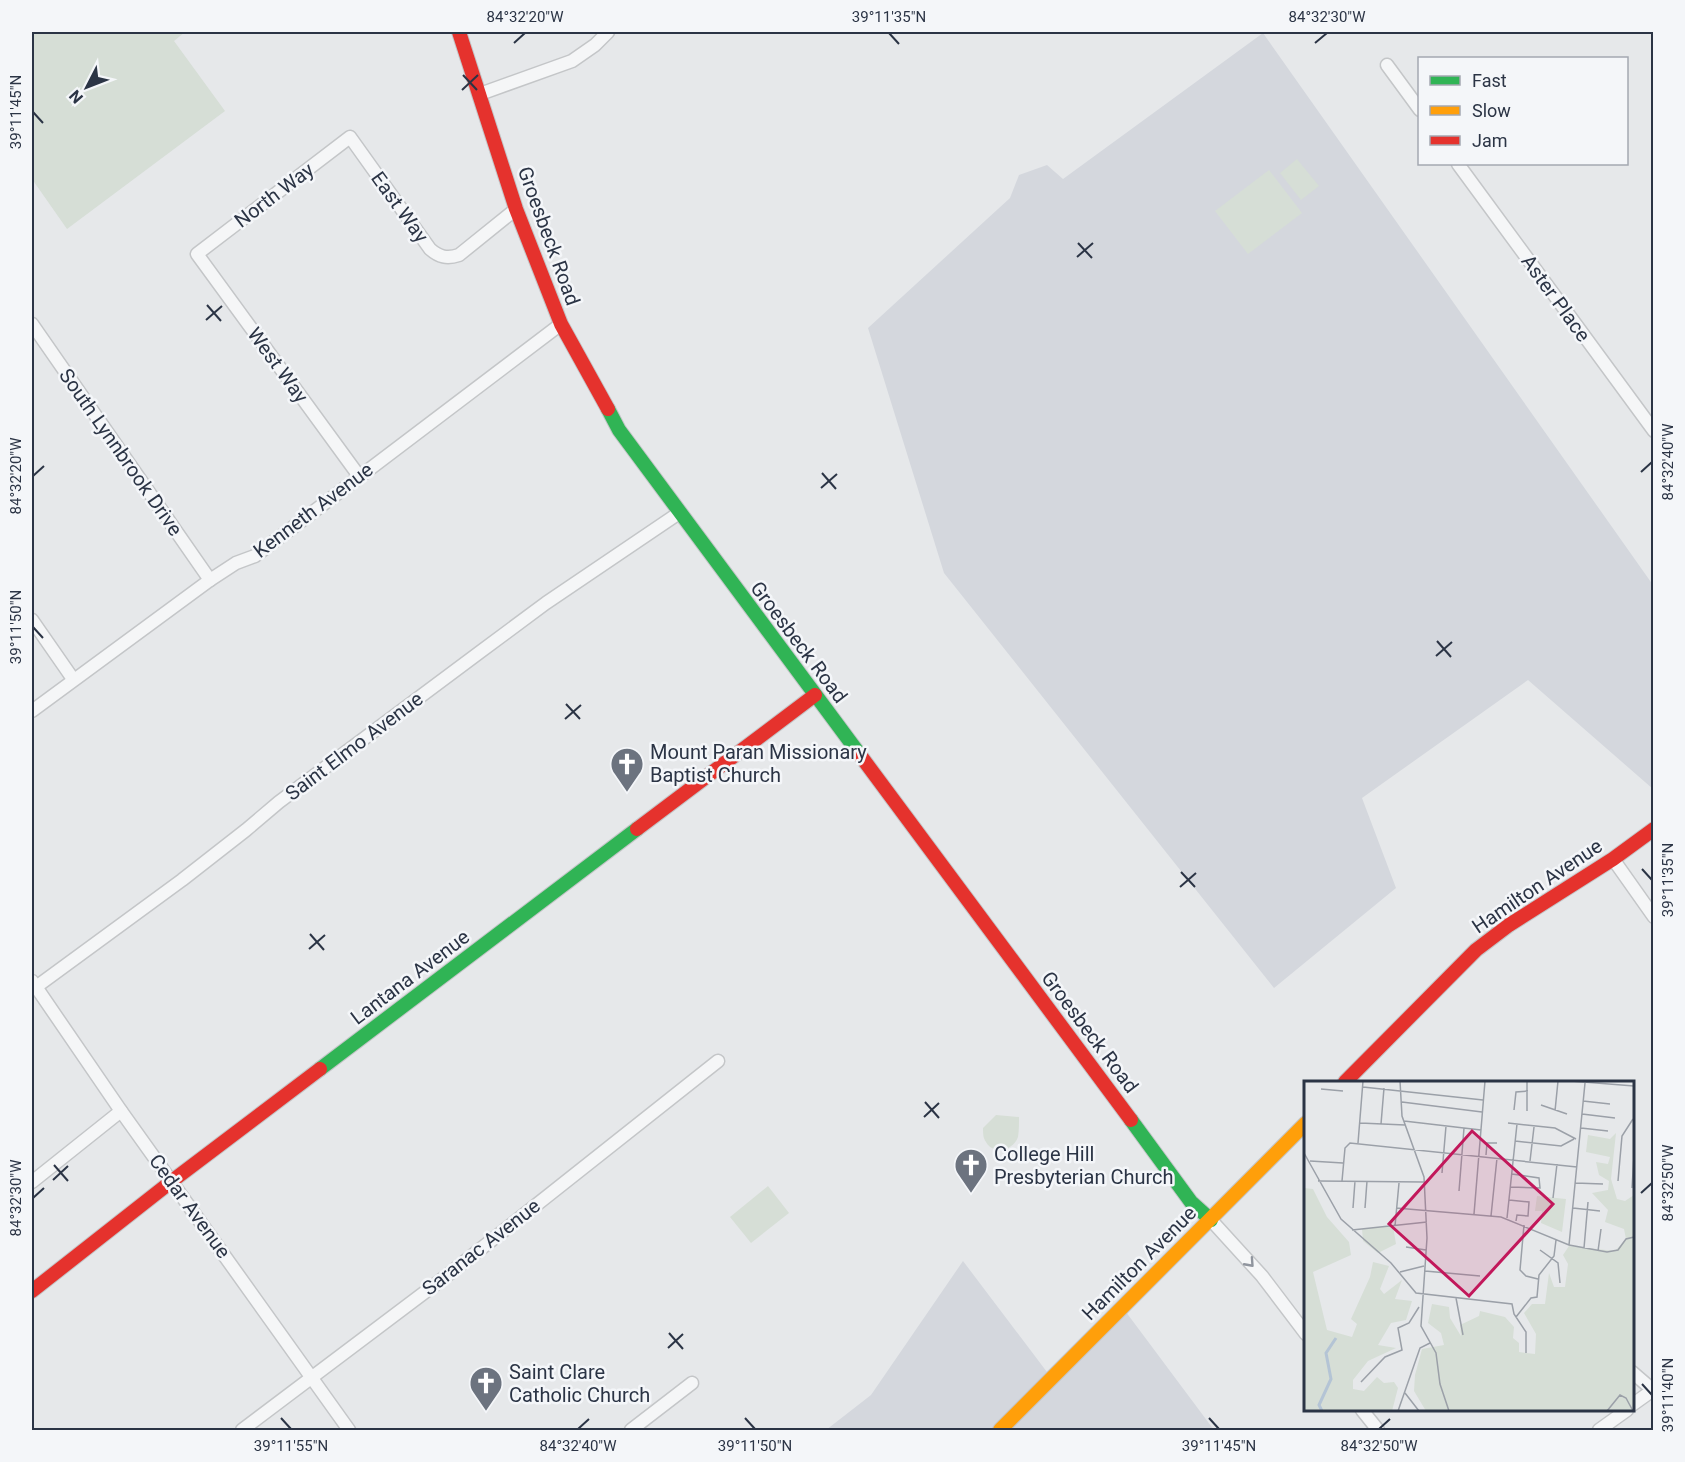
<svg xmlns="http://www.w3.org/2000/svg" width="1685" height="1462" font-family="Roboto,sans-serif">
	<rect width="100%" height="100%" fill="#e6e8ea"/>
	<g fill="#d4d7dd">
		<path d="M 1263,33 L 1653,585 L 1653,789 L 1528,680 L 1362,798 L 1396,888 L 1274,988 L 944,573 L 868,328 L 1010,198 L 1019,175 L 1047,165 L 1063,179 Z"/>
		<path d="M 963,1261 L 1053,1380 L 1123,1308 L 1214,1430 L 826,1430 L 871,1395 Z"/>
	</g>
	<g fill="#d6ded6">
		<path d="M 32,32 L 185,32 L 174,41 L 225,111 L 67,229 L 32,179 Z"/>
		<path d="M 1297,159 L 1319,186 L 1301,200 L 1280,173 Z"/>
		<path d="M 1269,170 L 1302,213 L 1248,254 L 1215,211 Z"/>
		<path d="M 996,1115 L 1019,1117 C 1019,1123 1019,1131 1018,1137 C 1013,1151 993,1155 986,1142 C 983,1138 983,1133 983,1128 Z"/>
		<path d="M 768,1186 L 789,1213 L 751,1243 L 730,1217 Z"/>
	</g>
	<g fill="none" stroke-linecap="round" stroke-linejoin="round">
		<g stroke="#c4c6c8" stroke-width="15">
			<g id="street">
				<path d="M 1387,65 L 1420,110"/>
				<path d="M 480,94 L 572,61 L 595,45 L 608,32"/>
				<path d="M 1458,164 L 1654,431"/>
				<path d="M 32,324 L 210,580"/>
				<path d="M 359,476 L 197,254 L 350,137 L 430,249 C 439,257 447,259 459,255 L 516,209"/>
				<path d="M 32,620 L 73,679"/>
				<path d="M 32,711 L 210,580 L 236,563 L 255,556 L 561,324"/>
				<path d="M 1613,859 L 1654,917"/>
				<path d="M 32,981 L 121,1111 L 349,1430"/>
				<path d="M 36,987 L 182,880 L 246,830 L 279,802 L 480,652 L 546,603 L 679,513"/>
				<path d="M 32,1182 L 121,1111"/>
				<path d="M 1211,1220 L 1262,1276 L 1306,1334"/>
				<path d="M 1632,1372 L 1654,1391"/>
				<path d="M 1632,1405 L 1653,1390"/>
				<path d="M 1362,1410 L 1378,1430"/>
				<path d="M 242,1430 L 449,1274 L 718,1061"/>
				<path d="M 631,1430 L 692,1383"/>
				<path d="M 1599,1430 L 1627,1410"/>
			</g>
		</g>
		<g stroke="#c4c6c8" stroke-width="16">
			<g id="fast">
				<path d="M 608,409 L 619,430 L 860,755"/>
				<path d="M 320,1069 L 637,829"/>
				<path d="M 1131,1120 L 1191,1202 L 1211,1220"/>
			</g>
		</g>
		<g stroke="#c4c6c8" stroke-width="16">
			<path id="slow" d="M 1000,1430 L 1306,1123"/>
		</g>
		<g stroke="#c4c6c8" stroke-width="16">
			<g id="jam">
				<path d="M 459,32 L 516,209 L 561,324 L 608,409"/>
				<path d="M 860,755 L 1131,1120"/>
				<path d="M 637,829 L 815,695"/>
				<path d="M 1345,1082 L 1476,950 L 1509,925 L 1613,859 L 1654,829"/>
				<path d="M 32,1291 L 172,1181 L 320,1069"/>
			</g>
		</g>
		<use href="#street" stroke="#f5f6f7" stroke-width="12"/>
		<use href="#fast" stroke="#30b455" stroke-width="14"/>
		<use href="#slow" stroke="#ff9f0a" stroke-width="14"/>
		<use href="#jam" stroke="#e5322d" stroke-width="14"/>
	</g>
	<defs><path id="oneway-chevron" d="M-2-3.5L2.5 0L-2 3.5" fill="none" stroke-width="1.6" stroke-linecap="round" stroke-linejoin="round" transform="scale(1.5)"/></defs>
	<use stroke="#90959e" href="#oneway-chevron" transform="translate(1250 1263) rotate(48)"/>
	<path fill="none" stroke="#2b3445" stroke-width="2" d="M 889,33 L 899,44M 514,43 L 525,33M 1315,43 L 1327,33M 463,75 L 477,90M 462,90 L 478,75M 33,112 L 43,123M 1078,243 L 1092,258M 1077,257 L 1093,243M 207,305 L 221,321M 206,320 L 222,306M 1641,472 L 1652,462M 822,473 L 836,489M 33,476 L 44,466M 821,488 L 837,474M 33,627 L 43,638M 1437,641 L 1451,657M 1436,656 L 1452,642M 566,704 L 580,719M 565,719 L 581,705M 1642,869 L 1652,880M 1181,872 L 1195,887M 1180,887 L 1196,873M 310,934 L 324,950M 309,949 L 325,935M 925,1102 L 939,1118M 924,1117 L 939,1103M 54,1165 L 68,1181M 53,1180 L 68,1166M 1641,1193 L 1652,1183M 33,1198 L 44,1188M 669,1333 L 683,1349M 668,1348 L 683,1334M 1642,1384 L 1652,1395M 281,1418 L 291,1429M 745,1418 L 755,1429M 1209,1418 L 1219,1429M 578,1429 L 589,1419M 1379,1429 L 1390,1419"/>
	<defs>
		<g id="church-pin" transform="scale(1.725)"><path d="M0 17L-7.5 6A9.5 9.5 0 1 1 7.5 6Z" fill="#6c737f" stroke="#f4f6f9"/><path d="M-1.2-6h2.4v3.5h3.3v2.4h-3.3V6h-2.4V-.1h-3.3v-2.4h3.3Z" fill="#fff"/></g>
	</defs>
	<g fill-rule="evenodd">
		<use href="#church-pin" x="627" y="764"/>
		<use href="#church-pin" x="971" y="1165"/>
		<use href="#church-pin" x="486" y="1383"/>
	</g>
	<g text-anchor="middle" stroke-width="5" stroke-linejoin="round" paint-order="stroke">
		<g font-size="20" fill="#2b3445" stroke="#f4f6f9">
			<text transform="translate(274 195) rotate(-37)" y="7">North Way</text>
			<text transform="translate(400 207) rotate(54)" y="7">East Way</text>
			<text transform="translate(549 236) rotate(70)" y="7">Groesbeck Road</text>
			<text transform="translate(1556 298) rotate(54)" y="7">Aster Place</text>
			<text transform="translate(278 365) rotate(54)" y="7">West Way</text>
			<text transform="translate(121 452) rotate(55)" y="7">South Lynnbrook Drive</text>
			<text transform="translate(313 510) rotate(-37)" y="7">Kenneth Avenue</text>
			<text transform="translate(799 642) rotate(53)" y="7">Groesbeck Road</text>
			<text transform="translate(354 746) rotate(-37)" y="7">Saint Elmo Avenue</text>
			<text transform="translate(1537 886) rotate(-34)" y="7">Hamilton Avenue</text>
			<text transform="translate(410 977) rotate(-37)" y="7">Lantana Avenue</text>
			<text transform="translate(1090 1032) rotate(53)" y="7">Groesbeck Road</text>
			<text transform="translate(190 1206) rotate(54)" y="7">Cedar Avenue</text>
			<text transform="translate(481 1247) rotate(-38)" y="7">Saranac Avenue</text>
			<text transform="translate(1139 1263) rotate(-45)" y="7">Hamilton Avenue</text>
		</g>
		<g font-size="20" fill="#2b3445" stroke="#f4f6f9" text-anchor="start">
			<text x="650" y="759">Mount Paran Missionary<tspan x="650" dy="23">Baptist Church</tspan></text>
			<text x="994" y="1161">College Hill<tspan x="994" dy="23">Presbyterian Church</tspan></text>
			<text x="509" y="1379">Saint Clare<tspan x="509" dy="23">Catholic Church</tspan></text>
		</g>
	</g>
	<g transform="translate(1304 1081)">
		<rect width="330" height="330" fill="#e6e8ea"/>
		<path d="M 312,52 L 307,98 L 313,118 L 321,120 L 330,114 L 330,330 L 122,330 L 110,310 L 111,294 L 118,268 L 140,264 L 137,252 L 124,242 L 128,223 L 145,226 L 146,237 L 157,255 L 156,244 L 175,235 L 176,230 L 201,236 L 210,246 L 209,257 L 215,262 L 215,271 L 231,273 L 232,253 L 220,232 L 228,223 L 241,223 L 245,192 L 250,206 L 261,206 L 264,183 L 259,174 L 265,165 L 311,170 L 322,158 L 320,148 L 301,141 L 304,129 L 288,112 L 304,109 L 305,100 L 295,94 L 292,81 L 304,83 L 306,76 L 282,71 L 284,54 L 306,58 ZM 0,107 L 9,108 L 23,136 L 45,161 L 47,174 L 9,191 L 23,249 L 48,256 L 53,243 L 47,238 L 66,196 L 69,181 L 85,185 L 76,208 L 80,213 L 98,199 L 91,218 L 108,220 L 102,239 L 87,242 L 74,264 L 92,267 L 64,280 L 49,299 L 49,308 L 60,310 L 73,296 L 80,302 L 90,301 L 94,307 L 88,330 L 0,330 ZM 233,115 L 262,118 L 258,151 L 237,142 L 238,130 L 231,130 ZM 89,145 L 92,163 L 74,172 L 59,160 L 58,148 Z" fill="#d6ded6"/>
		<path fill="none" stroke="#b4c4d5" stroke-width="3" d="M 18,330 L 15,324 L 27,298 L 22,272 L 32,257"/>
		<path fill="none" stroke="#9ba0a8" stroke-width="1.5" d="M 96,0 L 98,35 L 120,96 L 123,157 L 117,245 L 132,272 L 136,303 L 145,330M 267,0 L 330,5M 59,6 L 179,19M 17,8 L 39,10M 279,20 L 306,23M 98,21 L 178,31M 237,24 L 263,33M 210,29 L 212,11 L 224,10M 223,30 L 223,0M 251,30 L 254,0M 278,33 L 311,37M 100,40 L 177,49M 56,42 L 101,44M 204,42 L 251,47 L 272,58M 77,43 L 80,7M 277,47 L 304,50M 211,60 L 257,65 L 270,58M 54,62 L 59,0M 0,72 L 37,138 L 87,182 L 112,212 L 208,223 L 210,233 L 222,251 L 222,272M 182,74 L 183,62 L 193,62M 6,80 L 39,82M 226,80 L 230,46M 138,92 L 142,45M 14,100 L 120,101M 38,100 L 41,67 L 46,62 L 273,86M 314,100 L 318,55 L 329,38M 271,102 L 299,103M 206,106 L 236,107 L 235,97 L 208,93M 328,107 L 330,75M 155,110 L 160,47M 249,117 L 253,83M 205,119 L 225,121 L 224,135 L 213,134 L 212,140M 49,127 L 51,100M 61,127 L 63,100M 92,127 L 197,136 L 265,164 L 303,171 L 314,169 L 322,158 L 330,156M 269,127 L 296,130M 170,133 L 181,0M 187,135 L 193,77M 203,137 L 213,43M 220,144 L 216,189 L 222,195 L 234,198M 91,145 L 95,102M 48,149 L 123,141M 265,164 L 281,2M 102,166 L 122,169M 280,167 L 284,121M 236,169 L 254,182 L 256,202M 294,170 L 297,148M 121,190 L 176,195M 96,191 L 120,185M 152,217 L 159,254M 212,236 L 227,217 L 233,216 L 235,194 L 250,175 L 252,159M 57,301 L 81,276 L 98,269 L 94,247 L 105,242 L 115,226M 101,312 L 115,330M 94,330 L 116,267 L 126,262M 303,330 L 316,314 L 322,317 L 329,330"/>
		<path fill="#c2185b" fill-opacity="0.15" stroke="#c2185b" stroke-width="3" d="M 168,50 L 249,123 L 165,215 L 85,143 Z"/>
		<rect width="330" height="330" fill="none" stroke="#2b3445" stroke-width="3"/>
	</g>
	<rect width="1685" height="1462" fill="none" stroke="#f4f6f9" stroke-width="66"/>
	<rect x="1418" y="57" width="210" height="108" fill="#f4f6f9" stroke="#a4a8b1" stroke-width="1.5"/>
	<rect x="1430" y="76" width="30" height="9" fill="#30b455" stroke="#a4a8b1" stroke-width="1.5"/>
	<text x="1472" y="87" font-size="18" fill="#2b3445">Fast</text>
	<rect x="1430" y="106" width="30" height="9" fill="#ff9f0a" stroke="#a4a8b1" stroke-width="1.5"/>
	<text x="1472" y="117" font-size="18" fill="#2b3445">Slow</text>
	<rect x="1430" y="136" width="30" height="9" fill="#e5322d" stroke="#a4a8b1" stroke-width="1.5"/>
	<text x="1472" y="147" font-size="18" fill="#2b3445">Jam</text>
	<g transform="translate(87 87) rotate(228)" stroke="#f4f6f9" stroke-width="4.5" paint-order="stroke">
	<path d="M0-4.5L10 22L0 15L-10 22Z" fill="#2b3445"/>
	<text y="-9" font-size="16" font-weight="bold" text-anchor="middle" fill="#2b3445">N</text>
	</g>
	<rect x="33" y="33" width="1619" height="1396" fill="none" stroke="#2b3445" stroke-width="2"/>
	<g font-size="15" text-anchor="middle" fill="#2b3445">
		<text x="525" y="22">84°32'20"W</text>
		<text x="889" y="22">39°11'35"N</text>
		<text x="1327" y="22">84°32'30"W</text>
		<text transform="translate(16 112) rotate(-90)" y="5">39°11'45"N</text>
		<text transform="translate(1668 462) rotate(-90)" y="5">84°32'40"W</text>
		<text transform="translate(16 476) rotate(-90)" y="5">84°32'20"W</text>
		<text transform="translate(16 627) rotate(-90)" y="5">39°11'50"N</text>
		<text transform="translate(1668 880) rotate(-90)" y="5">39°11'35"N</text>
		<text transform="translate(1668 1183) rotate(-90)" y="5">84°32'50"W</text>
		<text transform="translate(16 1198) rotate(-90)" y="5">84°32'30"W</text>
		<text transform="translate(1668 1395) rotate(-90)" y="5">39°11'40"N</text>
		<text x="291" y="1451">39°11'55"N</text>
		<text x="578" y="1451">84°32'40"W</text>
		<text x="755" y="1451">39°11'50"N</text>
		<text x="1219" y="1451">39°11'45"N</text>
		<text x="1379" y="1451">84°32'50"W</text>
	</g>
</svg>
